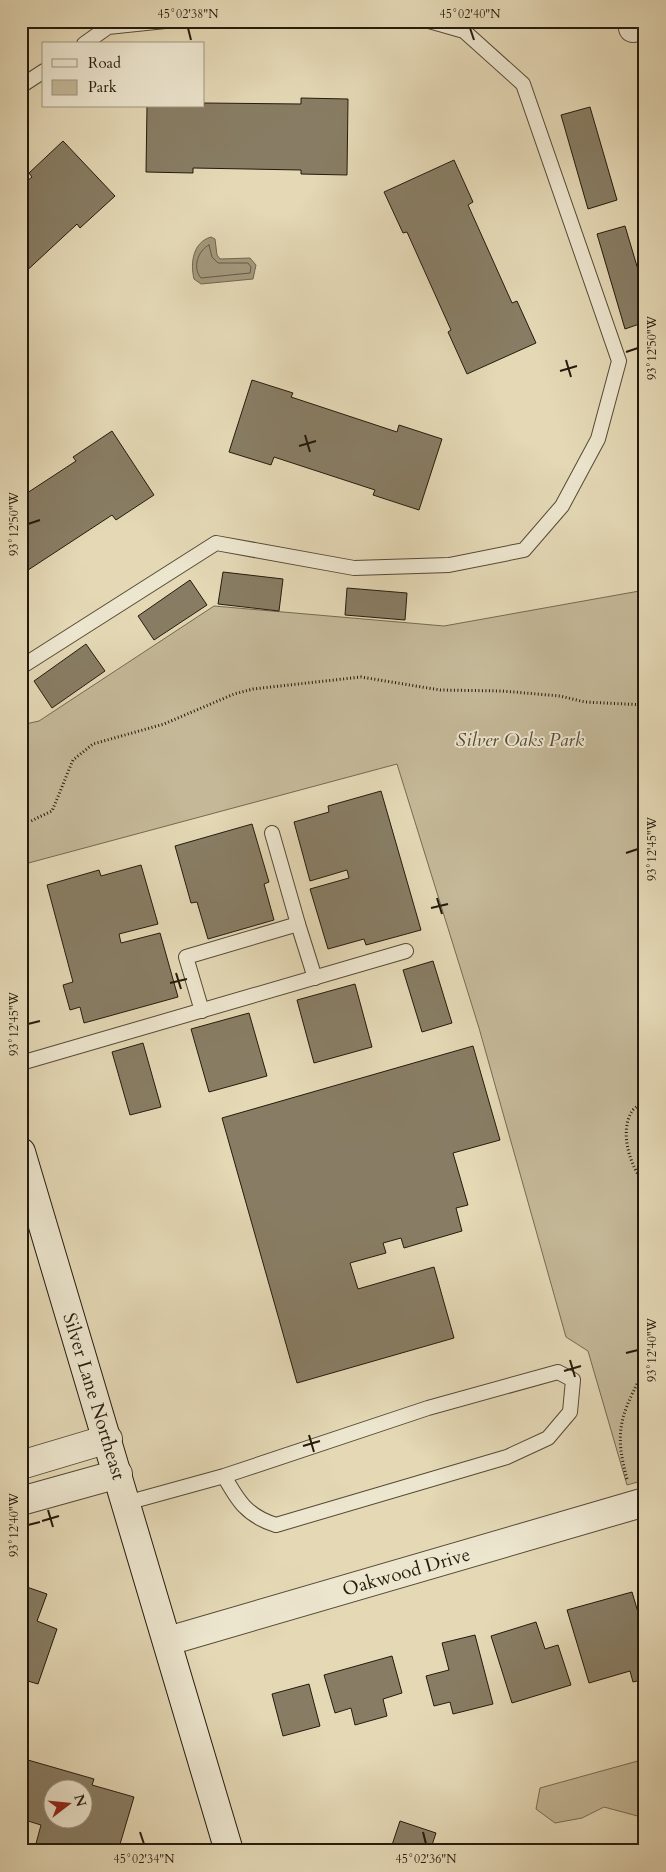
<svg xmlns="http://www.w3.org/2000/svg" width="666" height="1872" font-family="Cardo,serif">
	<rect width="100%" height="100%" fill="#e4d8b5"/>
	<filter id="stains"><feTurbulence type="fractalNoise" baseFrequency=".004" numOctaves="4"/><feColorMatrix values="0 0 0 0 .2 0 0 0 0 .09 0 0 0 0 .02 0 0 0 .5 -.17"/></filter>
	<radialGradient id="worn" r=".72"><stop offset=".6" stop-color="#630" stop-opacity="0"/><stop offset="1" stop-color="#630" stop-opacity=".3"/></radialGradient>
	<g fill="#c4b898" stroke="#746a52">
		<path d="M 645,590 L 645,1480 L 627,1485 L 588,1351 L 566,1337 L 479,1028 L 397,764 L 21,865 L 21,725 L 39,721 L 214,606 L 444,626 Z"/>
		<path d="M 645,1759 L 645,1818 L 604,1807 L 582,1818 L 555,1823 L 536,1809 L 540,1788 Z"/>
	</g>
	<path fill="#a3987c" stroke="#71664f" d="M 211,237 L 215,239 L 217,255 L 220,259 L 250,258 L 256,265 L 253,279 L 201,284 L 194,279 C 190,263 193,242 211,237 Z"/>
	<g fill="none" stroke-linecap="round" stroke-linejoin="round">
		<path stroke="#645a44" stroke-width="1" d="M 209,245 L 212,257 L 218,263 L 248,263 L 251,267 L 250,273 L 201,278 C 192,268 198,250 209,245 Z"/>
	</g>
	<g fill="#887d64" stroke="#251b0c" fill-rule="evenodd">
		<path d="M 301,98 L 348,99 L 347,175 L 301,174 L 301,170 L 193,168 L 193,173 L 146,172 L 147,106 L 204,106 L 204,103 L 301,104 Z"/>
		<path d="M 590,107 L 617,200 L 588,209 L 561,115 Z"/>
		<path d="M 63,141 L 115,196 L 80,228 L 77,224 L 21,276 L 21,186 L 32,177 L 29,173 Z"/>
		<path d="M 454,160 L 473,202 L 468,205 L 512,303 L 517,301 L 536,343 L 467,374 L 448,332 L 451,330 L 407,232 L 403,233 L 384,192 Z"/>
		<path d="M 625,226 L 645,293 L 645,322 L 625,329 L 597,234 Z"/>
		<path d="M 252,380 L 293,393 L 291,397 L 397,432 L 399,425 L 442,439 L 419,510 L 373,495 L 375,490 L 274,457 L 271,465 L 229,452 Z"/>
		<path d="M 112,431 L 154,495 L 116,520 L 112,515 L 22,574 L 25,579 L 21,581 L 21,497 L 76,461 L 73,457 Z"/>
		<path d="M 223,572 L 283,579 L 279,611 L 218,604 Z"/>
		<path d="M 190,580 L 207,605 L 154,640 L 138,616 Z"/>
		<path d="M 347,588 L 407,593 L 405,620 L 345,615 Z"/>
		<path d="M 86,644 L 105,671 L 52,708 L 34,681 Z"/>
		<path d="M 381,791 L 421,930 L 366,945 L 364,939 L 328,949 L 310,889 L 349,878 L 347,870 L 310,881 L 294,822 L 329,812 L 328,806 Z"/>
		<path d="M 252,824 L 269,882 L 264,884 L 274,920 L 208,939 L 197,902 L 191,903 L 175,846 Z"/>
		<path d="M 141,865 L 158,924 L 119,934 L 121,943 L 160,933 L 178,997 L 84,1023 L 80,1007 L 70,1010 L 63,985 L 73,982 L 47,885 L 99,870 L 101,876 Z"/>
		<path d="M 433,961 L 452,1023 L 422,1032 L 403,970 Z"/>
		<path d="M 355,984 L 372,1047 L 314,1063 L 297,1000 Z"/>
		<path d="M 249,1013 L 267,1076 L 209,1092 L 191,1029 Z"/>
		<path d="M 143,1043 L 161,1107 L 130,1115 L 112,1052 Z"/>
		<path d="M 473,1046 L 500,1140 L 453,1153 L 468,1205 L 456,1208 L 462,1231 L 404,1248 L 401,1238 L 383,1243 L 386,1253 L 350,1263 L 358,1289 L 434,1267 L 454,1338 L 297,1383 L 222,1118 Z"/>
		<path d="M 21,1585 L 47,1594 L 37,1621 L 57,1629 L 38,1684 L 21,1679 Z"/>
		<path d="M 632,1592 L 645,1636 L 645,1679 L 633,1682 L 630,1671 L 589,1683 L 567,1610 Z"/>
		<path d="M 536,1622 L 545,1649 L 558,1645 L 571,1685 L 512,1703 L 491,1636 Z"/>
		<path d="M 475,1635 L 493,1704 L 453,1714 L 450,1702 L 434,1706 L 426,1676 L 449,1670 L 442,1643 Z"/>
		<path d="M 392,1656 L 402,1693 L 383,1699 L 387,1716 L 355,1725 L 351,1708 L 335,1713 L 324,1675 Z"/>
		<path d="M 309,1684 L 320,1726 L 283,1736 L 272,1694 Z"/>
		<path d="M 21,1758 L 94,1779 L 92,1785 L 134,1797 L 118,1851 L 34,1851 L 41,1825 L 28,1821 L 21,1845 ZM 52,1790 L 82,1790 L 82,1820 L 52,1820 Z"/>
		<path d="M 400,1821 L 436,1833 L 430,1851 L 390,1851 Z"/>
	</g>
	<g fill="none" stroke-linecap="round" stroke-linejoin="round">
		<g stroke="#554a36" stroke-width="16">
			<g id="lane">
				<path d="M 84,44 L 108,27 L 165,21"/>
				<path d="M 21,86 L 44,71"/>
				<path d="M 21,667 L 216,543 L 354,568 L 449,565 L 524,550 L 562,506 L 598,439 L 619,361 L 523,84 L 464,31 L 429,21"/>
				<path d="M 272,833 L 298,924"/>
				<path d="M 202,1011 L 186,957 L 298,924 L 315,978"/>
				<path d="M 21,1063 L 406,951"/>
				<path d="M 126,1503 L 224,1476 L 428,1408 L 558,1372 L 573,1380 L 570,1412 L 548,1438 L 507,1457 L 276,1525 C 247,1516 238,1501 224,1476"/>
			</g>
		</g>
		<g stroke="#554a36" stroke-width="30">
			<g id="street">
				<path d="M 633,28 L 645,23"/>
				<path d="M 21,1465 L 108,1439"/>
				<path d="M 21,1501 L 118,1474"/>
				<path d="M 168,1641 L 645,1502"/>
			</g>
		</g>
		<g stroke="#251b0c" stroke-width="30">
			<path id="secondary" d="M 21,1152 L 229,1851"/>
		</g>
		<g stroke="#251b0c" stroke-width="3" stroke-dasharray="1 2.5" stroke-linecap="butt">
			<path d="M 21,822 L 29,822 L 52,811 L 73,760 L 93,744 L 164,724 L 234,694 L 253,689 L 361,677 L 440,690 L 502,691 L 560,696 L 585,702 L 645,705"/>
			<path d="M 645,1101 C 641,1104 635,1107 632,1111 C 619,1132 630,1167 645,1184"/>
			<path d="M 627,1479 C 615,1435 619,1419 640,1378 L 645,1373"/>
		</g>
		<use href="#lane" stroke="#ede6cf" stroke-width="14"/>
		<use href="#street" stroke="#ede6cf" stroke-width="28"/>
		<use href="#secondary" stroke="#ede6cf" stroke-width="28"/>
	</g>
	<path fill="none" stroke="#251b0c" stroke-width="2" d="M 188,28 L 191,40M 470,28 L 474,40M 626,352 L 638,348M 566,360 L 571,377M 560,371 L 577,366M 305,435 L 310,452M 299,446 L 316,441M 28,524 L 40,520M 626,853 L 638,849M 437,898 L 442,914M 431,908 L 448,904M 176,973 L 181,989M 170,983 L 187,979M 28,1024 L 40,1021M 626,1353 L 638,1350M 570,1360 L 575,1377M 564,1371 L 581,1366M 309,1435 L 314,1452M 303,1446 L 320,1441M 48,1510 L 53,1527M 42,1521 L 59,1516M 28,1525 L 40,1522M 140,1832 L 144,1844M 423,1832 L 426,1844"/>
	<g text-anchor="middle" stroke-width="4" stroke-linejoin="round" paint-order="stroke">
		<g font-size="19" font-style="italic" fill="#554a36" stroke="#ede6cf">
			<text x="520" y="746">Silver Oaks Park</text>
		</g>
		<g font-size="19" fill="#251b0c" stroke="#ede6cf">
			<text transform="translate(95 1396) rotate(73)" y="7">Silver Lane Northeast</text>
			<text transform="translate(406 1571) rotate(-16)" y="7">Oakwood Drive</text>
		</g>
	</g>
	<rect width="666" height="1872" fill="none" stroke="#e4d8b5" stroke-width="55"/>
	<rect x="42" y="42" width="162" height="65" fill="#ede6cf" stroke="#9d9581"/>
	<rect x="52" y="59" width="25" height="8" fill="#ede6cf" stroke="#9d9581"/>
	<text x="88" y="68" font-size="15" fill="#251b0c">Road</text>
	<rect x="52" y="80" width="25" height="15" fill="#c4b898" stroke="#9d9581"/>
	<text x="88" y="92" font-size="15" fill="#251b0c">Park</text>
	<g transform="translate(68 1804) rotate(74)"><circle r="24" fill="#ede6cf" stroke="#9d9581"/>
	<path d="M0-4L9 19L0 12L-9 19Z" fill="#8f2418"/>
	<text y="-8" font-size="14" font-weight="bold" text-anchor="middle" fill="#251b0c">N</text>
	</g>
	<rect x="28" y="28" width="610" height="1816" fill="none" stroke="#251b0c" stroke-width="2"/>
	<g font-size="12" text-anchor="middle" fill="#251b0c">
		<text x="188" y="18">45°02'38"N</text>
		<text x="470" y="18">45°02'40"N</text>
		<text transform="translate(652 348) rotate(-90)" y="4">93°12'50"W</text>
		<text transform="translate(14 524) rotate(-90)" y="4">93°12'50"W</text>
		<text transform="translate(652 849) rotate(-90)" y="4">93°12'45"W</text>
		<text transform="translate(14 1024) rotate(-90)" y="4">93°12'45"W</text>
		<text transform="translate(652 1350) rotate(-90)" y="4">93°12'40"W</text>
		<text transform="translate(14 1525) rotate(-90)" y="4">93°12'40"W</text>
		<text x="144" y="1863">45°02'34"N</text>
		<text x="426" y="1863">45°02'36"N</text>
	</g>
	<rect width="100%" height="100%" filter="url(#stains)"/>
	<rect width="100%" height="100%" fill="url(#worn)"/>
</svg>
